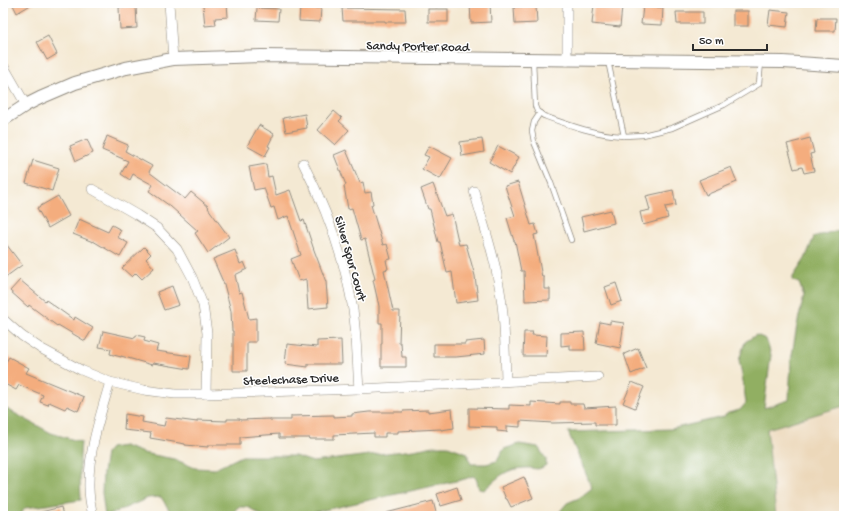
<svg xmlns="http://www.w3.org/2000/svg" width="847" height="519" font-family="'Gochi Hand',sans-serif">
	<rect width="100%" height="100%" fill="#fff"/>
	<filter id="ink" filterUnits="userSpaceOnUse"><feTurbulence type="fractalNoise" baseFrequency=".025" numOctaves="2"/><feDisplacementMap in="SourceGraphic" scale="8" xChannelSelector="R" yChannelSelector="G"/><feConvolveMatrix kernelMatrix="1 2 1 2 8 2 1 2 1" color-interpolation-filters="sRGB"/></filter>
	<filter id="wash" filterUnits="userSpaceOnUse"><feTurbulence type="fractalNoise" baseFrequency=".012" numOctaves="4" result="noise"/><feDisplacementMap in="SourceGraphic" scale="16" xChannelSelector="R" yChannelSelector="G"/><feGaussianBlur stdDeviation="0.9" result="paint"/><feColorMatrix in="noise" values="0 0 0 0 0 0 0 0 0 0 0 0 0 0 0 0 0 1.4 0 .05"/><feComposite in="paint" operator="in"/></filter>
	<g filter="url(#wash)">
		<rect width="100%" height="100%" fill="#f4e9d3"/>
		<path fill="#ecd8ba" d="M 844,382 L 844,516 L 776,516 L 764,408 Z"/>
		<g fill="#91af62" stroke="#5e6d46">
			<path d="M 838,230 L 841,258 L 844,258 L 844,406 L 767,429 L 776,516 L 556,516 L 567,503 L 579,498 L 592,488 L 568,432 L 671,429 L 723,417 L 728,413 L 740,410 L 746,403 L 742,374 L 739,360 L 745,342 L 756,335 L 766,339 L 771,355 L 764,408 L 789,400 L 791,361 L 797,325 L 804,296 L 799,283 L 793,281 L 793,277 L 805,259 L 814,237 Z"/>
			<path d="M 3,407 L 51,433 L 81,442 C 79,461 80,480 81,500 L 25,508 L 21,514 L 22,516 L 3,516 Z"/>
			<path d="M 519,444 L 538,447 L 546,459 L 546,465 C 537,472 534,467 525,468 C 521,468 516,469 512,470 C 501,473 492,483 484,490 L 479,489 L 476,478 L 473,476 L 465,479 L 297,516 L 262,516 L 248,507 L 238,507 L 230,516 L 173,516 L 161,497 L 148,498 L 107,516 L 105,516 L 102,493 L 103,473 L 106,453 L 110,448 L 124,446 L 143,453 L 174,459 L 195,468 L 215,469 L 242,456 L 295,456 L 313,462 L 378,454 L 414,450 L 434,446 L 448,446 L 467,453 L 471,464 L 486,464 L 497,461 L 504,449 Z"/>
		</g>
		<g id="blocks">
			<g fill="#f4ad7e">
				<path d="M 12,3 L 34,3 L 17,13 Z"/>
				<path d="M 227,3 L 228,17 L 215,18 L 216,25 L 205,26 L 203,5 Z"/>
				<path d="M 470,3 L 490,3 L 491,22 L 471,23 Z"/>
				<path d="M 594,4 L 622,7 L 620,27 L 592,24 Z"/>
				<path d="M 136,6 L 137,28 L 120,29 L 119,7 Z"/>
				<path d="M 536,6 L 537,23 L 515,24 L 514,7 Z"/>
				<path d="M 643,6 L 663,8 L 662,25 L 641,24 Z"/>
				<path d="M 257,8 L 279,9 L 278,21 L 256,20 Z"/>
				<path d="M 300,8 L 321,8 L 320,22 L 299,21 Z"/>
				<path d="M 342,8 L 405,9 L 406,22 L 385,22 L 385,21 L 343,21 Z"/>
				<rect x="428" y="9" width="20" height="13"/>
				<path d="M 770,10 L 789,12 L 787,27 L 768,25 Z"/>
				<rect x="733" y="11" width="15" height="15"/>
				<path d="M 676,12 L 703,12 L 703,24 L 677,24 Z"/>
				<path d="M 817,18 L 836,18 L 835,31 L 816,31 Z"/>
				<path d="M 48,36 L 57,54 L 47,60 L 37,42 Z"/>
				<path d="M 334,111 L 342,118 L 339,121 L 349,130 L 335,145 L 318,130 Z"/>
				<path d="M 305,114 L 307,128 L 286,132 L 283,118 Z"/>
				<path d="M 259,125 L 274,134 L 268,146 L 270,147 L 265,156 L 247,146 Z"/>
				<path d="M 107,136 L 128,145 L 125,151 L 152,166 L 149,172 L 185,199 L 191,192 L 209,207 L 208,208 L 229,237 L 208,253 L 195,233 L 198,231 L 170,206 L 149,191 L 153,185 L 133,174 L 130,180 L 121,174 L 128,161 L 102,150 Z"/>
				<path d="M 810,138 L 814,153 L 810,154 L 814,171 L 804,173 L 802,167 L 794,169 L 787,144 Z"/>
				<path d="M 87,139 L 93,153 L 76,161 L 70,146 Z"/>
				<path d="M 482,139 L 484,152 L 462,156 L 460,142 Z"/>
				<path d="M 429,146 L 452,158 L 440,179 L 422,169 L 429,157 L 424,155 Z"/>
				<path d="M 498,146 L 519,157 L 510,174 L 489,162 Z"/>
				<path d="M 346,150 L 360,183 L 363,182 L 365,193 L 371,192 L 373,204 L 371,205 L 383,245 L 387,244 L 391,259 L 386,260 L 388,269 L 384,270 L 393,311 L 400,311 L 399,343 L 401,343 L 402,357 L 406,357 L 406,367 L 381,367 L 381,344 L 382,344 L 382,323 L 379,323 L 379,306 L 373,280 L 375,279 L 365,239 L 361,240 L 352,208 L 348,209 L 344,186 L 346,185 L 334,155 Z"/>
				<path d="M 33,160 L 59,168 L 52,191 L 26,183 Z"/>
				<path d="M 266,164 L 268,177 L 272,176 L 276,195 L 290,190 L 301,221 L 304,220 L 314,250 L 326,282 L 328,307 L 308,309 L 306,279 L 299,281 L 291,259 L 301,255 L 288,216 L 278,220 L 274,207 L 271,208 L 264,188 L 254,190 L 249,167 Z"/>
				<path d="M 731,167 L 737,182 L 706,195 L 699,180 Z"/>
				<path d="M 518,182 L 531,225 L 535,224 L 538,234 L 534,235 L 542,277 L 544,277 L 544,289 L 550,289 L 550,300 L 525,301 L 524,271 L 521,271 L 515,241 L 514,241 L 507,218 L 515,216 L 505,186 Z"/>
				<path d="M 433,184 L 445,216 L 452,214 L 459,245 L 466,244 L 475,276 L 478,300 L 456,303 L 452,272 L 447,273 L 440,242 L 438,242 L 430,209 L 428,209 L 421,189 Z"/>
				<path d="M 673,190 L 676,205 L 665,207 L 668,218 L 643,225 L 640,212 L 650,210 L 646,196 Z"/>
				<path d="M 58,196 L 69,216 L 48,228 L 37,208 Z"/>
				<path d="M 611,210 L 614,223 L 584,231 L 581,217 Z"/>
				<path d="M 79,219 L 108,232 L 112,225 L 121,230 L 117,237 L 128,243 L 120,257 L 93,241 L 93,242 L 73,234 Z"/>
				<path d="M 3,240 L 22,265 L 3,279 Z"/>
				<path d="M 144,247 L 151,254 L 146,259 L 154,268 L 142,279 L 136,273 L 132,277 L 122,268 Z"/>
				<path d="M 235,250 L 240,264 L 244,262 L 247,269 L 235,275 L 239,293 L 242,292 L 249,319 L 256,318 L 256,342 L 247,342 L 247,371 L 233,371 L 233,331 L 232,331 L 231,311 L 224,284 L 213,259 Z"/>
				<path d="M 20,280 L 45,301 L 46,300 L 74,320 L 75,317 L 93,328 L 85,341 L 58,325 L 57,326 L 29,305 L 28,307 L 10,291 Z"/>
				<path d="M 616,283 L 622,301 L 611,305 L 605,287 Z"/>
				<path d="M 172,286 L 179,305 L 164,310 L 157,292 Z"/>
				<path d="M 610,321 L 624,323 L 620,348 L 596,343 L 600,322 L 610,324 Z"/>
				<path d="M 103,331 L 135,338 L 136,335 L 145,337 L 144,341 L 158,345 L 156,351 L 191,356 L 189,369 L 153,363 L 152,365 L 121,356 L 121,357 L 110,354 L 111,349 L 99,347 Z"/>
				<path d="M 524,332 L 533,332 L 532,335 L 547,336 L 546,356 L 523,356 Z"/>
				<path d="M 584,332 L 585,350 L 570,350 L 570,345 L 561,346 L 561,333 Z"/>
				<path d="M 341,340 L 342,364 L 308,364 L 308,367 L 285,364 L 287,344 L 317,347 L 317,341 Z"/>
				<path d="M 484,340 L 485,354 L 456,357 L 434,357 L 434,344 L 465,344 L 465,342 Z"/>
				<path d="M 638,348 L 646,368 L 631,374 L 624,354 Z"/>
				<path d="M 9,357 L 29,368 L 26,373 L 84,397 L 78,411 L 67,406 L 65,409 L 49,402 L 48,405 L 40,402 L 43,395 L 19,385 L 16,390 L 3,383 L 3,367 Z"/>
				<path d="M 632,382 L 644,387 L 635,408 L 623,403 Z"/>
				<path d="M 531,402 L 560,404 L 560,402 L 570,402 L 570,404 L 583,404 L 584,408 L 616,406 L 616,425 L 595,425 L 595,422 L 553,423 L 520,421 L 520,427 L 507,426 L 507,432 L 497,431 L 497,427 L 469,426 L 469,408 L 509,409 L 509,405 L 531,406 Z"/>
				<path d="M 452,409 L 454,428 L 441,430 L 441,429 L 398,431 L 398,433 L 385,433 L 385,437 L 374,437 L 374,433 L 334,435 L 334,439 L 310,439 L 310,438 L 279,438 L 279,434 L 240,437 L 240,445 L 208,445 L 208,447 L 185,445 L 185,444 L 150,438 L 151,433 L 124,430 L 125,414 L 143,417 L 142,422 L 164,426 L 166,418 L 197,422 L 197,420 L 227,421 L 227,419 L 240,419 L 240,420 L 270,419 L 270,420 L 291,420 L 291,416 L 334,415 L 334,417 L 352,416 L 352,414 L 369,412 L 403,412 L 403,411 L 428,410 L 428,412 Z"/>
				<path d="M 524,477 L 533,498 L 511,507 L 507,499 L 506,499 L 501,487 Z"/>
				<path d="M 457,487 L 461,500 L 441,506 L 437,494 Z"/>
				<path d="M 433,501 L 437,516 L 386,516 L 386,513 Z"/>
				<path d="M 61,507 L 63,516 L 37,516 L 37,513 Z"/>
			</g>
		</g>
	</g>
	<g filter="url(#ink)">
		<use href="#blocks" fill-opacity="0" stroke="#908a7f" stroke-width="1"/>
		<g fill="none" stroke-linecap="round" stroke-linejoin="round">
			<g stroke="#908a7f" stroke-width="6">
				<g id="service">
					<path d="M 533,60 L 535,106 L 537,111 L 544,116 C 569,125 596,135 624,136"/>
					<path d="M 608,61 L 624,136 L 643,135 L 672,128 L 724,105 L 759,84 L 761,62"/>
					<path d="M 540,113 L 534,122 L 532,131 L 534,142 L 551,183 L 571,240"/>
				</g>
			</g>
			<g stroke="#908a7f" stroke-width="10">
				<g id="minor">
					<path d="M 169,3 L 173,59"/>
					<path d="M 567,61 L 567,3"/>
					<path d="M 3,65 L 26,105"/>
					<path d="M 303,163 C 326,208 345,260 353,310 C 357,336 357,363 359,389"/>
					<path d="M 92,189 L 137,215 L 157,228 L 177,249 L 192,277 L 203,305 L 207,333 L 206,394"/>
					<path d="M 474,191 C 482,220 493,250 498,280 C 505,313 505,347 506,381"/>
					<path d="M 3,319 L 22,336 L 40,348 L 81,370 L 110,382 L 144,390 L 175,394 L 206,394 L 359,389 L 598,377"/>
					<path d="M 93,516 C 91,507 89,497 89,488 C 88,451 100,417 110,382"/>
				</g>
			</g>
			<g stroke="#908a7f" stroke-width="14">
				<path id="tertiary" d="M 3,120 L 26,105 L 40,98 L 75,83 L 126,68 L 173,59 L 261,56 L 783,62 L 844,66"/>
			</g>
			<use href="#service" stroke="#fff" stroke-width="4.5"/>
			<use href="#minor" stroke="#fff" stroke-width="9"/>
			<use href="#tertiary" stroke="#fff" stroke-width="12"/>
		</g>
	</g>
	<g text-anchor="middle" stroke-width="3" stroke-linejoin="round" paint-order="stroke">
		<g font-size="13" fill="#2b2b2b" stroke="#fff">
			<text transform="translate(418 45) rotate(1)" y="5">Sandy Porter Road</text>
			<text transform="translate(352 258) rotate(74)" y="5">Silver Spur Court</text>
			<text transform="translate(291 378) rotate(-2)" y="5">Steelechase Drive</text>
		</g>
	</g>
	<rect width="847" height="519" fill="none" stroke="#fff" stroke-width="16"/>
	<path d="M693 44v6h74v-6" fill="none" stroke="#2b2b2b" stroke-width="2"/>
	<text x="699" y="44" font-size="12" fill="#2b2b2b" stroke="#ffffff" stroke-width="3" paint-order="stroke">50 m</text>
</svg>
